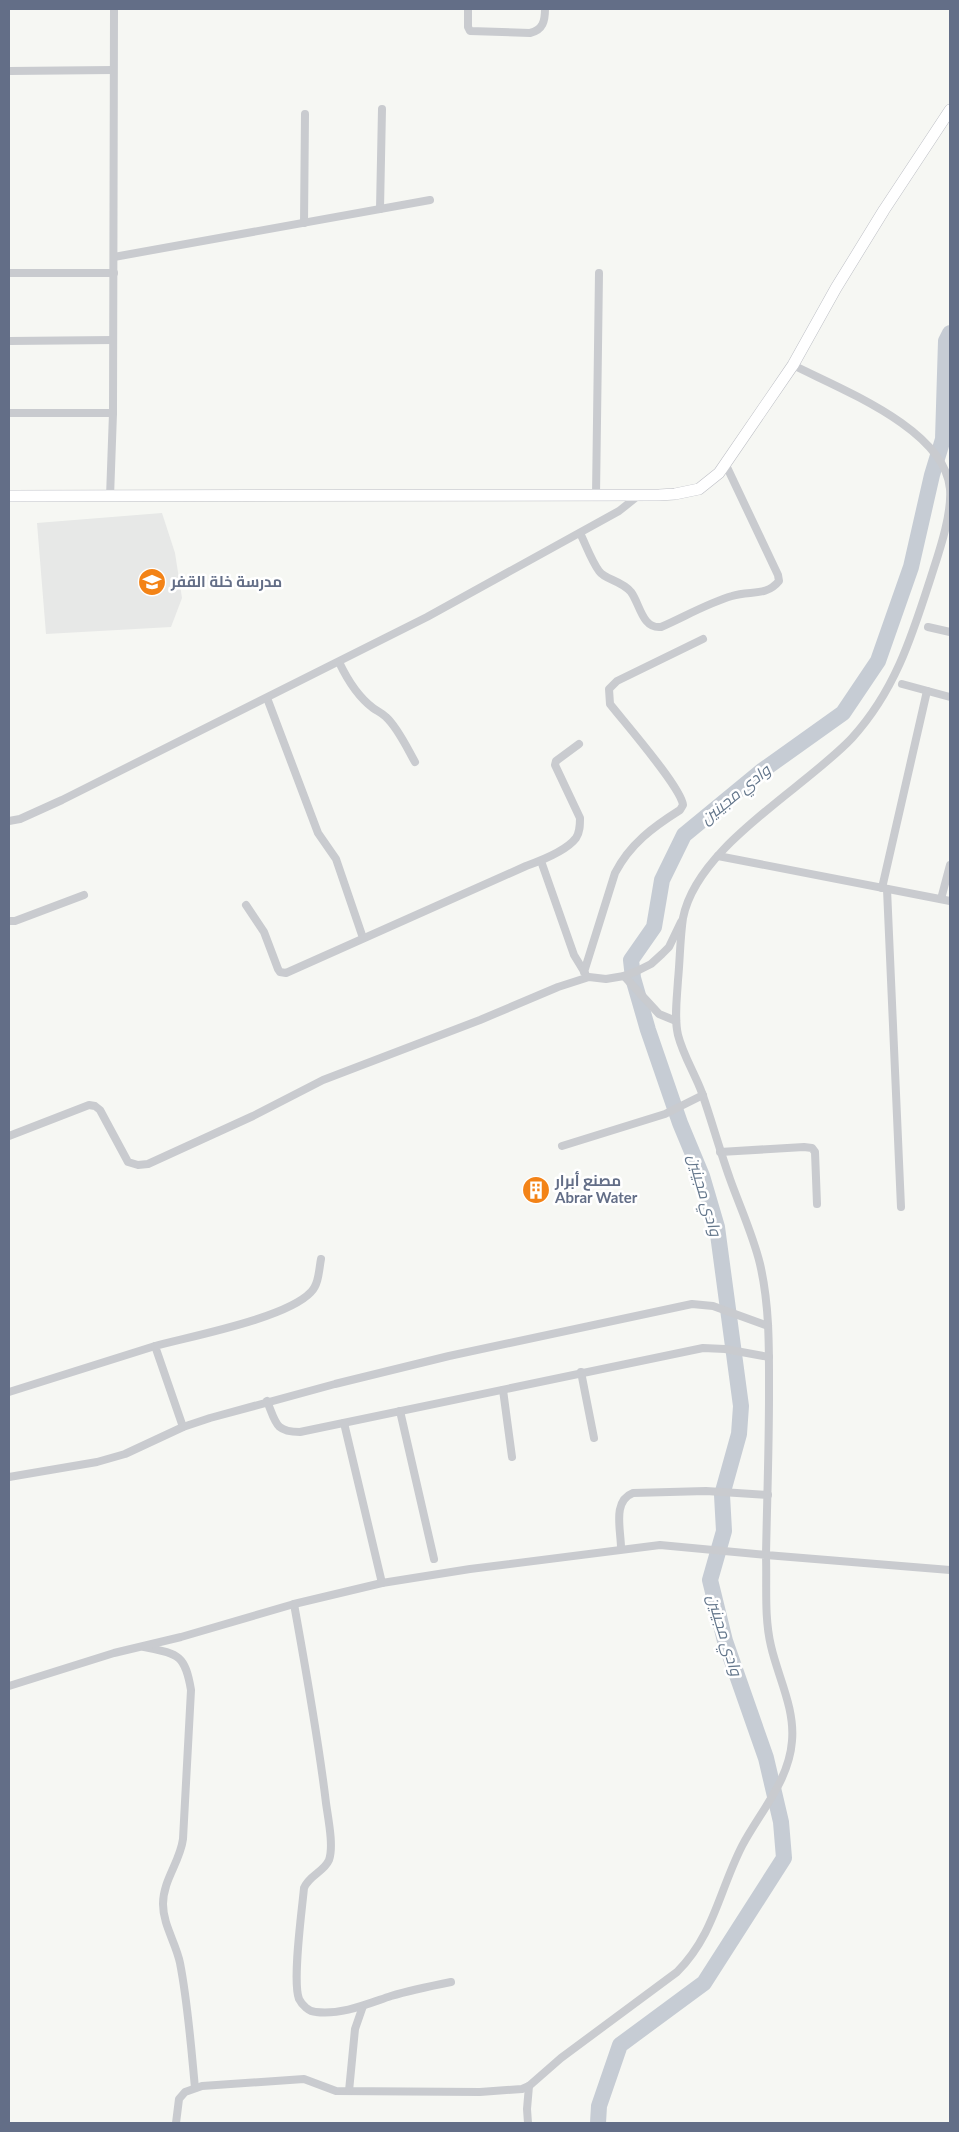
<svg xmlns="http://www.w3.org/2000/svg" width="959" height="2132" font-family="Lato,Cairo,sans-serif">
	<rect width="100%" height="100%" fill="#f6f7f3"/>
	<path fill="#e7e8e7" d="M 162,513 L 175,553 L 182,598 L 171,627 L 46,634 L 37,523 Z"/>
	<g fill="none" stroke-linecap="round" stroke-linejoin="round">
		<path stroke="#c6ccd4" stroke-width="16" d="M 598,2123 L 599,2106 L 620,2045 L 704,1983 L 784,1858 L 781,1822 L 766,1758 L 725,1641 L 710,1580 L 724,1531 L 722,1495 L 739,1434 L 741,1406 L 717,1227 L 702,1176 L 680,1123 L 648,1030 L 633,978 L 631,960 L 654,927 L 662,880 L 684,835 L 763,770 L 843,713 L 878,661 L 911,567 L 932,475 L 943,439 L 946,341 L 950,333"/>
		<g stroke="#bdbfc5" stroke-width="12">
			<path id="secondary" d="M 9,496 L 659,495 L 675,494 L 699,489 L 719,473 L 793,365 L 836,288 L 884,210 L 950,110"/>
		</g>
		<g stroke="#c9cbcf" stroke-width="8">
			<path d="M 468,9 L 468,27 L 470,31 L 530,33 C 543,30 545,21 545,9"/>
			<path d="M 9,71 L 113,70"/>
			<path d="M 380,209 L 382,109"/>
			<path d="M 304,223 L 305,114"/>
			<path d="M 114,257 L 430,200"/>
			<path d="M 9,273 L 114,273"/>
			<path d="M 9,341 L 113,340"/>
			<path d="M 793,365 C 840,389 945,429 950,489 C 952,515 939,552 931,577 C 912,636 895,691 852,738 C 804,789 697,846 683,918 C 680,938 680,960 678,980 C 677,998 674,1018 678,1035 C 683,1055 695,1074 702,1093 C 712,1122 720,1151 730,1179 C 740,1207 753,1235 760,1264 C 770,1307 769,1351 769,1395 C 769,1449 767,1502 766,1555 L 950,1570"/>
			<path d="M 9,413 L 113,413"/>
			<path d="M 596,495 L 599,273"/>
			<path d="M 110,497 L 113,413 L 114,9"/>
			<path d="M 580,533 C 586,545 591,560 599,571 C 605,580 621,580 631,592 C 640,604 642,629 661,627 C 684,617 708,603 732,596 C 750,590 766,597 779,581 L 778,575 L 725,463"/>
			<path d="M 928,627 L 950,632"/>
			<path d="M 339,662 C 347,679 357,696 373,708 C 377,711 382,713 386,717 C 398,728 407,748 415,762"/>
			<path d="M 902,684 L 950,697"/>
			<path d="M 267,698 L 318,833 L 336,859 L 363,938"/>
			<path d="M 9,821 L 20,819 L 62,800 L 427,617 L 619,511 L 639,495"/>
			<path d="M 718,856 L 950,901"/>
			<path d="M 541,861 L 574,955 L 585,973"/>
			<path d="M 882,888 L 927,691"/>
			<path d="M 887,889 L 901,1207"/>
			<path d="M 941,899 L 950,865"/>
			<path d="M 246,905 L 264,932 L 278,969 L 280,972 L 286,973 L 526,866 C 540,861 567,850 576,838 C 580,832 580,825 580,818 L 555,765 L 556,761 L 579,744"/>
			<path d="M 9,921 L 15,921 L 84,895"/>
			<path d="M 584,972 L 615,873 C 630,844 653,827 680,810 L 683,805 C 681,787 624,722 610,704 L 609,689 L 617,681 L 703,639"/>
			<path d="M 624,976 L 659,1014 L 676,1021"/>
			<path d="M 9,1136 L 89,1105 L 95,1106 L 100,1110 L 128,1162 L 138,1165 L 148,1164 L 253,1116 L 323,1080 L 480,1020 L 558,987 L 589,977 L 606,979 L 624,976 L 637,971 L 651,964 L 662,954 L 669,947 L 681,922"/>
			<path d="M 562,1146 L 665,1114 L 703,1095"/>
			<path d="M 720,1152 L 804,1147 L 812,1148 L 815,1152 L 817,1204"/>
			<path d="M 581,1372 L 594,1438"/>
			<path d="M 503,1390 L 512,1457"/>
			<path d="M 9,1392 L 155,1346"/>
			<path d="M 267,1401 C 276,1423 275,1432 300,1432 L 703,1348 L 725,1349 L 769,1357"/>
			<path d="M 400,1411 L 434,1559"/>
			<path d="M 344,1423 L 382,1583"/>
			<path d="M 183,1427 L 155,1346 C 192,1336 287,1318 311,1292 C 319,1284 319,1269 321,1259"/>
			<path d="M 9,1477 L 97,1462 L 125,1454 L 183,1427 L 210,1418 L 335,1384 L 449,1356 L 692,1304 L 713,1306 L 768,1326"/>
			<path d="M 621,1548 C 621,1530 612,1501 633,1493 L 706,1491 L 768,1495"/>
			<path d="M 294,1604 C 306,1671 318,1736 326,1803 C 328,1818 334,1846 329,1860 C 324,1872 309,1875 304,1888 C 302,1910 292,1981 299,1999 C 302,2005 309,2012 316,2012 C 342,2015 367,2004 391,1996 C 411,1990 431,1986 451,1982"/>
			<path d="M 144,1647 C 178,1654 185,1654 191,1690 L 183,1839 C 180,1862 163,1880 163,1904 C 163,1925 176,1943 180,1963 C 188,2004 191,2046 195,2088"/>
			<path d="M 9,1686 L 114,1653 L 181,1637 L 294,1604 L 382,1583 L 470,1569 L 660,1545 L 766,1555 C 767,1585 764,1617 771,1646 C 778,1677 795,1708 792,1741 C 789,1781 760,1812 742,1846 C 719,1891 714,1935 677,1972 L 561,2058 L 529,2086 L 522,2089 L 480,2092 L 336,2091 L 304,2079 L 202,2086 L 185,2092 L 179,2099 L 176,2123"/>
			<path d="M 349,2091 L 355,2029 L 363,2006"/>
			<path d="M 528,2123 L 527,2109 L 529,2086"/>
		</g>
		<use href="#secondary" stroke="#fff" stroke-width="11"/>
	</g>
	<defs>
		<g id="school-disc" transform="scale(1.4375)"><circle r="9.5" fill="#f38317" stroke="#fff"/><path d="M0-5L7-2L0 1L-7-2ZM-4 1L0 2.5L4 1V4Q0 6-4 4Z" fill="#fff"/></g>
		<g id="building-disc" transform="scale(1.4375)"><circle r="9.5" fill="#f38317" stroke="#fff"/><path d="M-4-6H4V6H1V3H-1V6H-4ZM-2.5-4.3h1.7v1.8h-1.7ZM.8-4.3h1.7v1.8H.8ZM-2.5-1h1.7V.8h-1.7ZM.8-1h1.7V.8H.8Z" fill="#fff"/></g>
	</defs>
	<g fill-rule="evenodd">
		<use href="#school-disc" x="152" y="582"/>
		<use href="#building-disc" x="536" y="1190"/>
	</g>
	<g text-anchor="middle" stroke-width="5" stroke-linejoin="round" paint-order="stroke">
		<g font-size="15" font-weight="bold" fill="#636e87" stroke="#fff" text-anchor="start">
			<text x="171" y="587">مدرسة خلة القفر</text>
			<text x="555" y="1186">مصنع أبرار<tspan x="555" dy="17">Abrar Water</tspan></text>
		</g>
		<g font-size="16" font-style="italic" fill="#63768b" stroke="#fff">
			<text transform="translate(735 794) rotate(-39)" y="6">وادي مجينين</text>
			<text transform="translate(705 1195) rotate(74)" y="6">وادي مجينين</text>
			<text transform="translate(725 1635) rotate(73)" y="6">وادي مجينين</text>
		</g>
	</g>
	<rect width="959" height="2132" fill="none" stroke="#636e87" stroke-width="20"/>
</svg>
